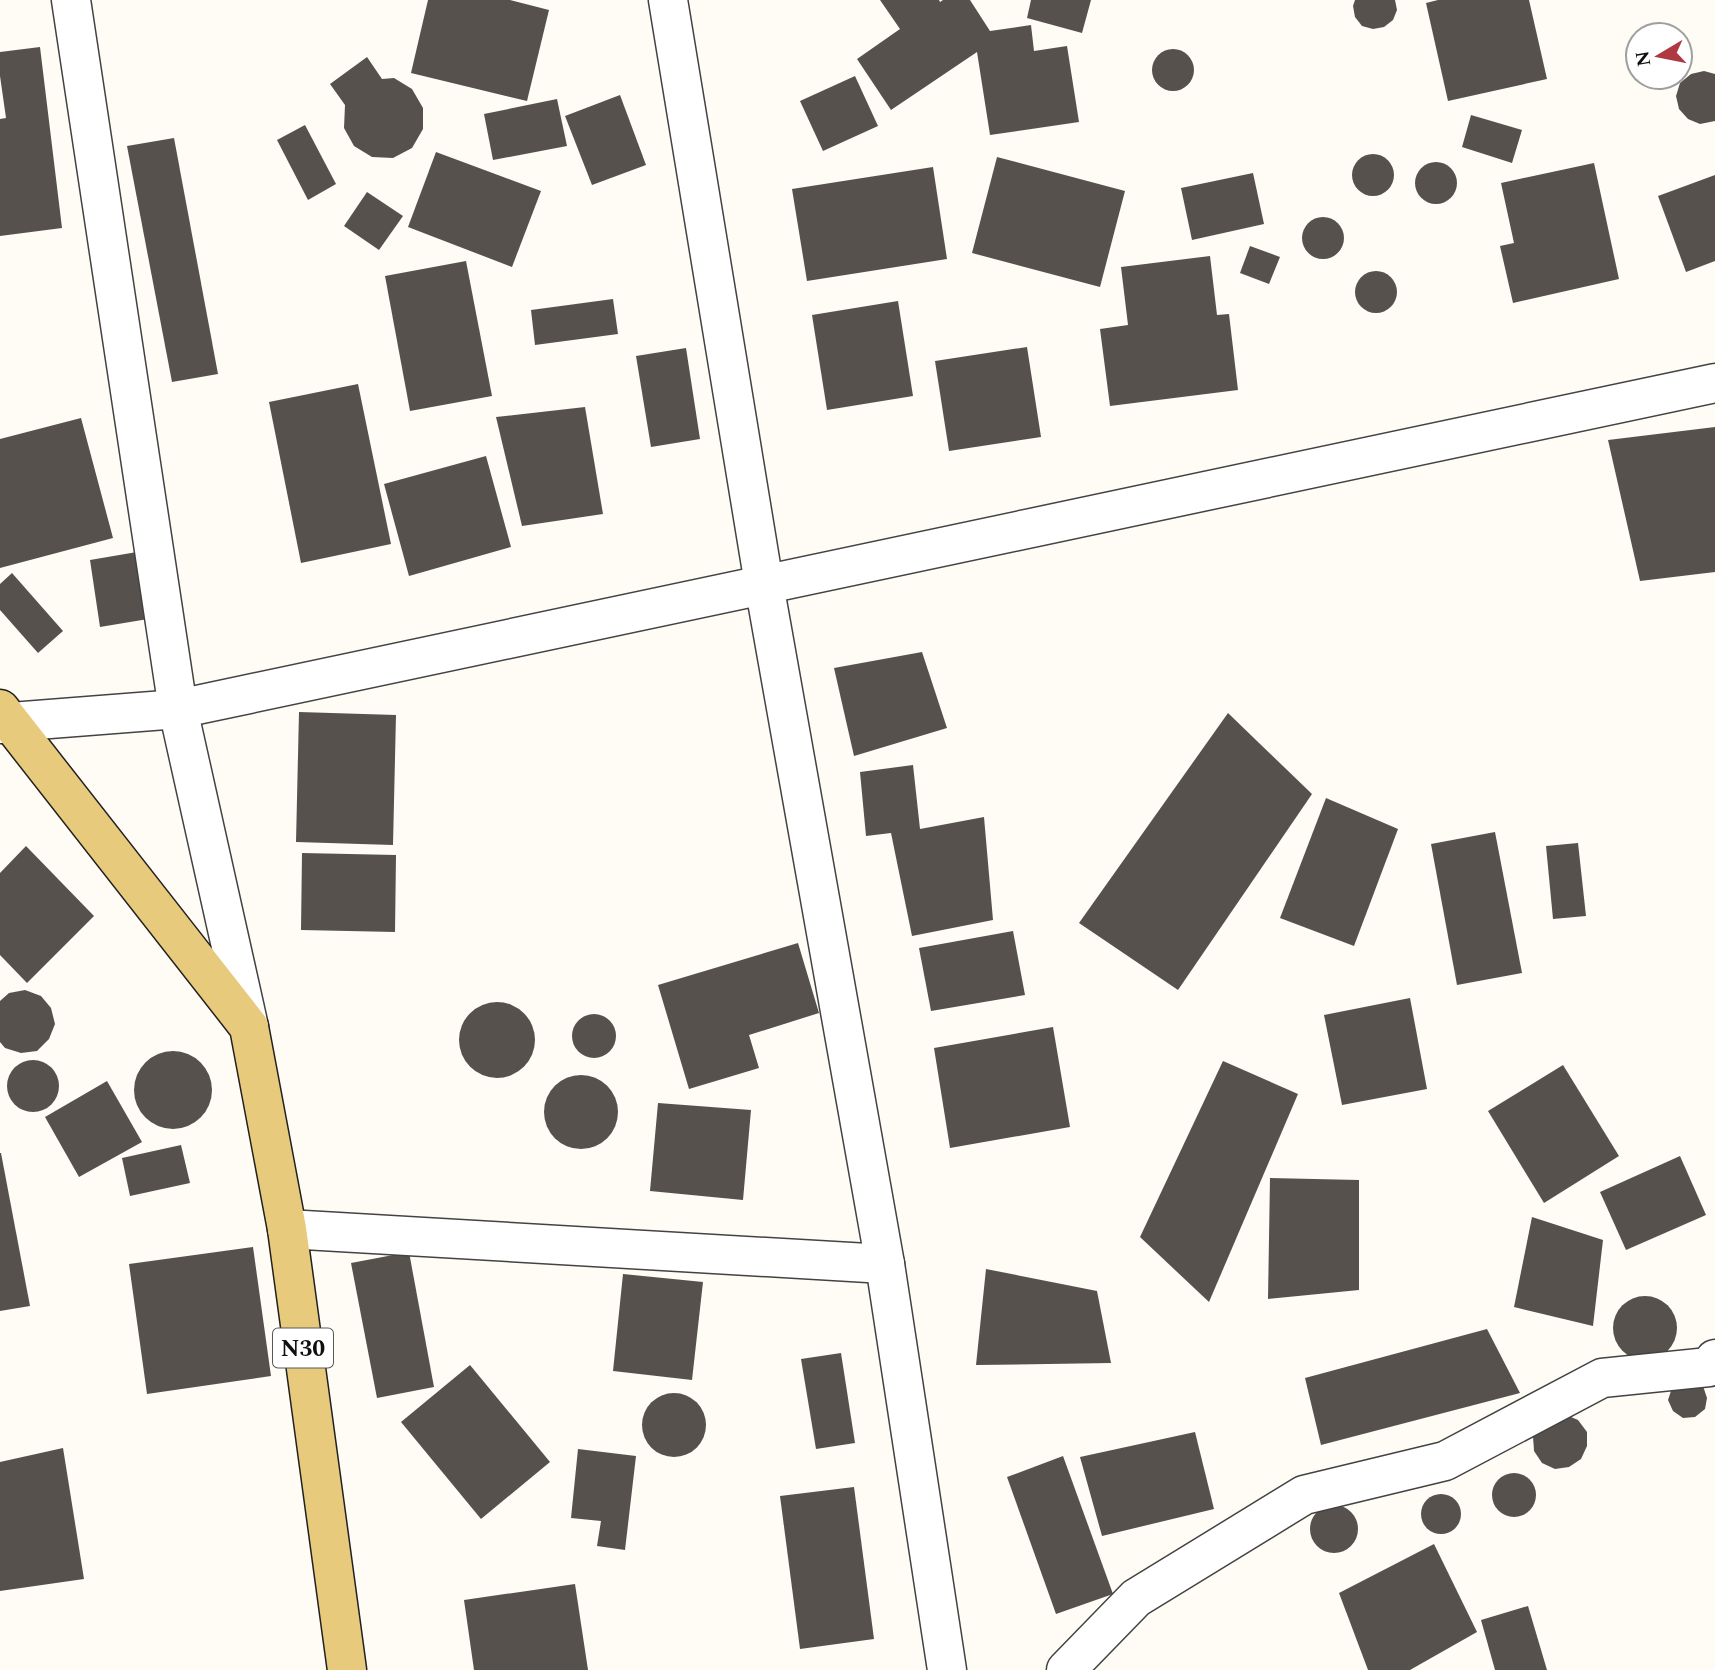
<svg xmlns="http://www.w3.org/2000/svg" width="1715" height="1670" font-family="Spectral,serif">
	<rect width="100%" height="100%" fill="#fefcf4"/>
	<g fill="#57514e">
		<path d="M 428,0 L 510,0 L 549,10 L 527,101 L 411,73 Z"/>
		<path d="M 880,0 L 939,0 L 940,2 L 943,0 L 970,0 L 990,31 L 1031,25 L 1034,51 L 1067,46 L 1079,122 L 990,135 L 977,52 L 891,110 L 857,59 L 900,29 Z"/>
		<path d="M 1031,0 L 1091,0 L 1082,33 L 1027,18 Z"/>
		<path d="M 1355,0 L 1395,0 L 1397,10 L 1393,20 L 1384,27 L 1373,29 L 1362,26 L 1355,17 L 1353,6 Z"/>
		<path d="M 1438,0 L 1529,0 L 1547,79 L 1448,101 L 1426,3 Z"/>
		<path d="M 40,47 L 62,228 L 0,236 L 0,119 L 6,118 L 0,76 L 0,52 Z"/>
		<circle cx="1173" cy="70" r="21"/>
		<path d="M 367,57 L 382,79 L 394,78 L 412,89 L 423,108 L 423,129 L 412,148 L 393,158 L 372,157 L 354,146 L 344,128 L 345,105 L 330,84 Z"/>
		<path d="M 1704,71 L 1715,74 L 1715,121 L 1700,124 L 1688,119 L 1679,109 L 1676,96 L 1680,83 L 1691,74 Z"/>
		<path d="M 855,76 L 878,126 L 823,151 L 800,101 Z"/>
		<path d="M 620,95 L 646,165 L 592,185 L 565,116 Z"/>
		<path d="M 557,99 L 567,146 L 493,160 L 484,114 Z"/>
		<path d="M 1471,115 L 1522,130 L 1512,163 L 1462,147 Z"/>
		<path d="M 305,125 L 336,184 L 308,200 L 277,140 Z"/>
		<path d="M 174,138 L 218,374 L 172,382 L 127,146 Z"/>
		<path d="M 436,152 L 541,191 L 512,267 L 408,227 Z"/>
		<circle cx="1373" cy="175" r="21"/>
		<path d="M 997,157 L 1125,191 L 1100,287 L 972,253 Z"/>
		<circle cx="1436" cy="183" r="21"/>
		<path d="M 1594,163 L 1619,279 L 1513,303 L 1500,246 L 1514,243 L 1501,183 Z"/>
		<path d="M 933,167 L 947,259 L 807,281 L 792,189 Z"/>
		<path d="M 1253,173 L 1264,224 L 1192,240 L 1181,188 Z"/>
		<path d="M 1715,175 L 1715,261 L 1686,272 L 1658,196 Z"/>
		<path d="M 367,192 L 403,216 L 379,250 L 344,226 Z"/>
		<circle cx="1323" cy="238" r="21"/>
		<path d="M 1250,246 L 1280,257 L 1269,284 L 1240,273 Z"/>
		<path d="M 1210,256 L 1217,315 L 1229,314 L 1238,390 L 1110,406 L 1100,329 L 1128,325 L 1121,267 Z"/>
		<path d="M 466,261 L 492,396 L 410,411 L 385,276 Z"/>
		<circle cx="1376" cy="292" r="21"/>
		<path d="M 613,299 L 618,334 L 535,345 L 531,310 Z"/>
		<path d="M 898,301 L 913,396 L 827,410 L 812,315 Z"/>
		<path d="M 1027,347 L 1041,437 L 949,451 L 935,361 Z"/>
		<path d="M 686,348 L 700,439 L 651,447 L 636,356 Z"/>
		<path d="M 358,384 L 391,544 L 301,563 L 269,402 Z"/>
		<path d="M 585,407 L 603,514 L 522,526 L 496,417 Z"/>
		<path d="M 81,418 L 113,538 L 0,568 L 0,439 Z"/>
		<path d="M 1715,427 L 1715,572 L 1640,581 L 1608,440 Z"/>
		<path d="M 486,456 L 511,547 L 409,576 L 384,484 Z"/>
		<path d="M 137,552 L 148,619 L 100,627 L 90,560 Z"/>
		<path d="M 12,573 L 63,631 L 38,653 L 0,610 L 0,584 Z"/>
		<path d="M 922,652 L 947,728 L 854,756 L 834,668 Z"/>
		<path d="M 299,712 L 396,715 L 393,845 L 296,842 Z"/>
		<path d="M 1228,713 L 1312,794 L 1178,990 L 1079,923 Z"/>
		<path d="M 913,765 L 920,829 L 984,817 L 993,920 L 912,936 L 891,833 L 866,836 L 860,772 Z"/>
		<path d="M 1326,798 L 1398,829 L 1354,946 L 1280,918 Z"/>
		<path d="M 1495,832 L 1522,973 L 1457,985 L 1431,844 Z"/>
		<path d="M 1578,843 L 1586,916 L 1553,919 L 1546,846 Z"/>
		<path d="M 26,846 L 94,916 L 27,983 L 0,955 L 0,873 Z"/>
		<path d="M 302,853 L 396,855 L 395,932 L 301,930 Z"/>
		<path d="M 1013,931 L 1025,995 L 931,1011 L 919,948 Z"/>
		<path d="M 798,943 L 819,1013 L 749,1035 L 759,1068 L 689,1089 L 658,985 Z"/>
		<path d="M 25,990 L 41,996 L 51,1008 L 55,1024 L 49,1039 L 37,1051 L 21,1053 L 5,1048 L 0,1042 L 0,1001 L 9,993 Z"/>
		<path d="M 1410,998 L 1427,1089 L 1342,1105 L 1324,1015 Z"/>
		<circle cx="497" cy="1040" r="38"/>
		<circle cx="594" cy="1036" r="22"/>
		<path d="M 1053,1027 L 1070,1127 L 950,1148 L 934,1048 Z"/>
		<circle cx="173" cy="1090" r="39"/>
		<circle cx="33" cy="1086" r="26"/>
		<path d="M 1223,1061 L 1298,1094 L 1209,1302 L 1140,1237 Z"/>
		<path d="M 1563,1065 L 1619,1156 L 1544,1203 L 1488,1111 Z"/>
		<circle cx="581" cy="1112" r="37"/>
		<path d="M 107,1081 L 142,1142 L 79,1177 L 45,1117 Z"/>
		<path d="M 658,1103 L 751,1110 L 743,1200 L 650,1191 Z"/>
		<path d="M 181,1145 L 190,1183 L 130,1196 L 122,1158 Z"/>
		<path d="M 0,1153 L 1,1153 L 30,1306 L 0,1311 Z"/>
		<path d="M 1680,1156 L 1706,1215 L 1626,1250 L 1600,1192 Z"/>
		<path d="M 1270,1178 L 1359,1180 L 1359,1290 L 1268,1299 Z"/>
		<path d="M 1532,1217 L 1603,1240 L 1593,1326 L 1514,1307 Z"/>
		<path d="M 253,1247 L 271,1376 L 147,1394 L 129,1264 Z"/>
		<path d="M 409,1252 L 434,1387 L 377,1398 L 351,1263 Z"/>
		<path d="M 986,1269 L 1097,1291 L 1111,1363 L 976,1365 Z"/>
		<path d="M 623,1274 L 703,1282 L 692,1380 L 613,1371 Z"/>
		<circle cx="1645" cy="1328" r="32"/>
		<path d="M 1487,1329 L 1520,1393 L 1321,1445 L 1305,1378 Z"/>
		<path d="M 841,1353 L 855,1443 L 816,1449 L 801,1359 Z"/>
		<path d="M 470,1365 L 550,1462 L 481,1519 L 401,1422 Z"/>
		<path d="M 1703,1386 L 1707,1398 L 1705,1409 L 1695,1417 L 1683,1418 L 1673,1411 L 1668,1400 L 1672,1388 Z"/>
		<circle cx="674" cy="1425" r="32"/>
		<path d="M 1564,1414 L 1578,1420 L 1587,1432 L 1587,1446 L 1581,1459 L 1569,1467 L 1555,1469 L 1542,1463 L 1534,1451 L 1533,1436 Z"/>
		<path d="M 1195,1432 L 1214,1509 L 1102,1536 L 1080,1457 Z"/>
		<path d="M 63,1448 L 84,1579 L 0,1591 L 0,1462 Z"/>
		<path d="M 578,1449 L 636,1456 L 625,1550 L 597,1546 L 601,1521 L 571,1518 Z"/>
		<path d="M 1063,1456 L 1113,1594 L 1056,1614 L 1007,1477 Z"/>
		<circle cx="1514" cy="1495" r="22"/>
		<path d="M 854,1487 L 874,1639 L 800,1649 L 780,1496 Z"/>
		<circle cx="1441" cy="1514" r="20"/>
		<circle cx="1334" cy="1529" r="24"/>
		<path d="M 1434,1544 L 1477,1632 L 1410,1670 L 1368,1670 L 1339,1593 Z"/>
		<path d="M 575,1584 L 588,1670 L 474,1670 L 464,1600 Z"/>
		<path d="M 1528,1606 L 1547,1670 L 1495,1670 L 1481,1620 Z"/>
	</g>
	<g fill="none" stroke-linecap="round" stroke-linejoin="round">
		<g stroke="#434343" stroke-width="41">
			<g id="minor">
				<path d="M 71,0 L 178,709 L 249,1027"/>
				<path d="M 668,0 L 764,584 L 885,1264 L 947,1670"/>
				<path d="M 0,724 L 11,722 L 178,709 L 1715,383"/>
				<path d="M 287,1229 L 885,1264"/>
				<path d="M 1066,1670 L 1136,1598 L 1304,1495 L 1445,1461 L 1602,1378 L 1709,1367 L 1715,1359"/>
			</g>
		</g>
		<g stroke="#212121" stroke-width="41">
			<path id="primary" d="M 0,709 L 249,1027 L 287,1229 L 347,1670"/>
		</g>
		<use href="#minor" stroke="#fff" stroke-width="38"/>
		<use href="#primary" stroke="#e7ca7b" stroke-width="38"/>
	</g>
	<g text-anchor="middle" stroke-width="7" stroke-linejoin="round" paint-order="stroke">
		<rect fill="#fff" stroke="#585858" stroke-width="2" x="273" y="1328.5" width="60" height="39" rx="5"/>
		<g font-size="23" font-weight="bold" fill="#101010">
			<text x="303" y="1356">N30</text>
		</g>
	</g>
	<g transform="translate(1659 56) rotate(260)"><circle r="33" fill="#ffffff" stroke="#9f9f9f" stroke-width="2"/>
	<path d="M0-5L12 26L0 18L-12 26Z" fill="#af3941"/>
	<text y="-10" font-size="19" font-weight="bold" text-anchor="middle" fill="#101010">N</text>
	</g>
</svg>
